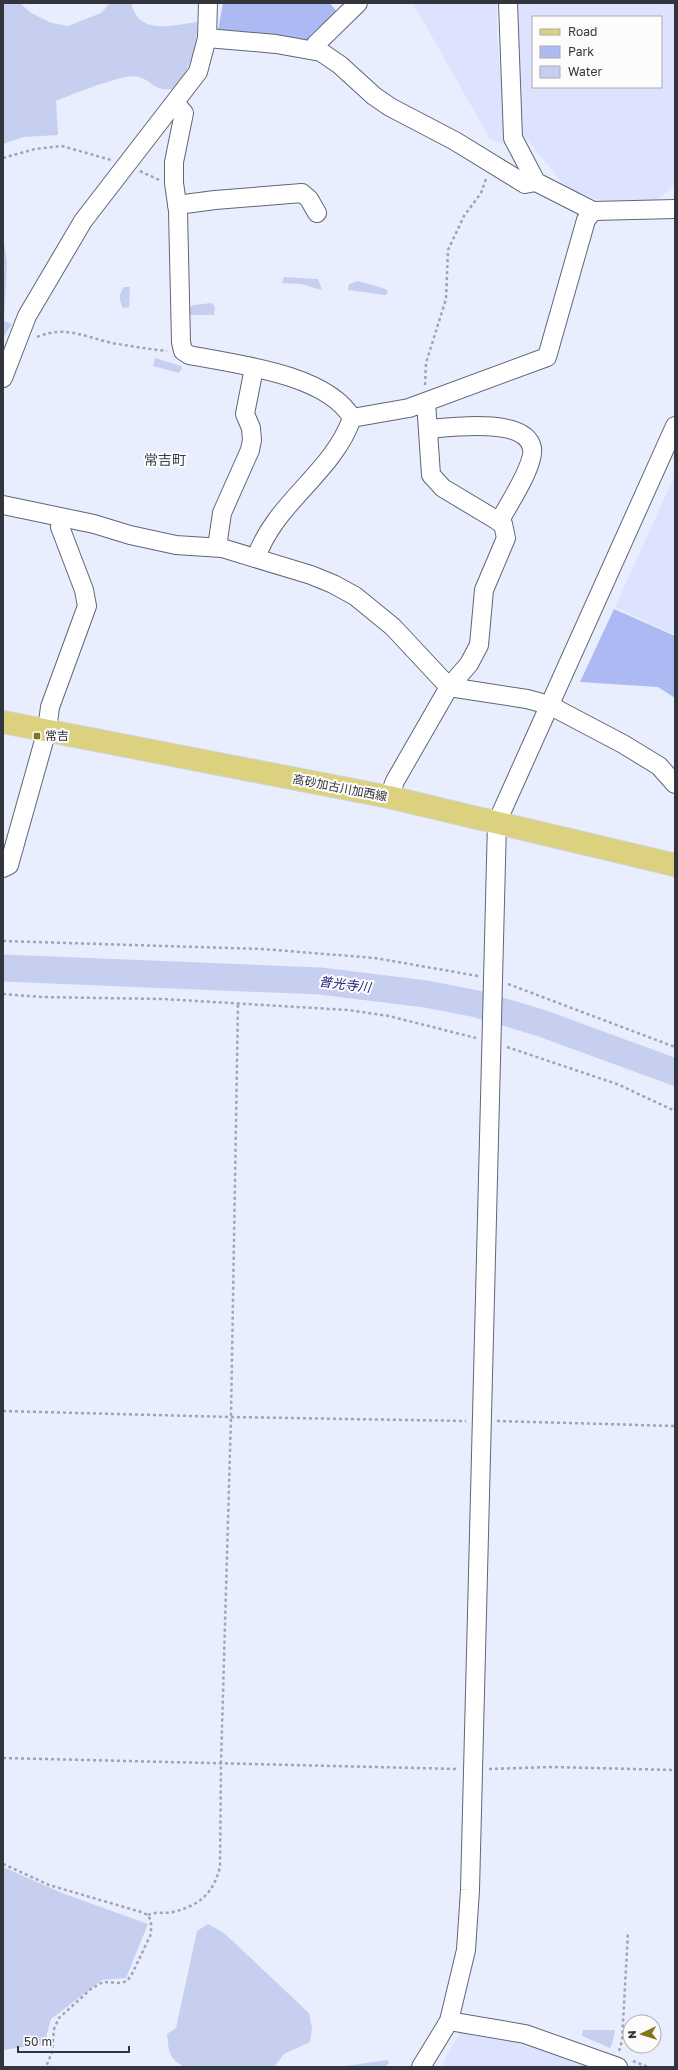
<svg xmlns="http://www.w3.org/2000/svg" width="678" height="2070" font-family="'Golos Text','Noto Sans JP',sans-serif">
	<rect width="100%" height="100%" fill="#e9eefe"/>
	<g fill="#dde3ff" fill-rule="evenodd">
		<path d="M 413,3 L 497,3 L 497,34 L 506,145 L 490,139 Z"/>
		<path d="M 517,3 L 675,3 L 675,184 L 658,200 L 604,202 L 579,193 L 563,184 L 522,133 ZM 533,17 L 661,17 L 661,87 L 533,87 Z"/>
		<path d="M 675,475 L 675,635 L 615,607 Z"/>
		<path d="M 460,2032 L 480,2032 L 586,2061 L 598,2067 L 441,2067 Z"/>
	</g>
	<g fill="#acb9f3">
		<path d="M 223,3 L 330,3 L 337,12 L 311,34 L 309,42 L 218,31 Z"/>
		<path d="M 614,609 L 675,636 L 675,698 L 658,687 L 580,682 Z"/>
	</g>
	<g fill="#c7cff0">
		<path d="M 3,3 L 20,3 L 31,13 L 52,23 L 68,26 L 101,13 L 110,3 L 131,3 C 133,9 136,18 142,21 C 157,31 181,24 197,22 C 198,46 190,72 173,89 C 153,91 154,82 139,77 C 126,72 71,95 56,101 L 58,135 L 24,137 L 3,144 Z"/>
		<path d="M 3,235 L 7,263 L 4,321 L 12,324 L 3,338 Z"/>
		<path d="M 284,277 L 318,279 L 322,290 L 301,284 L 282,283 Z"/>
		<path d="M 358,281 L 386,289 L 388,293 L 385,295 L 348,290 L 349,284 Z"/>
		<path d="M 124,287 L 130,287 L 129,307 L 123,308 C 119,299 118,296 124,287 Z"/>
		<path d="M 212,303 L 215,307 L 214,315 L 190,315 L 188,309 L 193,305 Z"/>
		<path d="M 155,358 L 181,366 L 182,368 L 179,373 L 153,366 Z"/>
		<path d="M 3,1867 L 62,1893 L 148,1924 L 126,1978 L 102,1980 L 51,2019 L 44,2044 L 3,2050 Z"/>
		<path d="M 208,1924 L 224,1933 L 309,2013 L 312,2028 L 310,2042 L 284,2054 L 274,2067 L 184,2067 C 168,2057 169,2053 167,2034 L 176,2028 L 197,1931 Z"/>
		<path d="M 583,2030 L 615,2030 L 612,2044 L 610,2048 L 582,2036 Z"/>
		<path d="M 388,2060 L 389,2063 L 385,2067 L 338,2067 Z"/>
	</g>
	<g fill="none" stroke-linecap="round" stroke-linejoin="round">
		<path stroke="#c7cff0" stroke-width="27" d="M 3,968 L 320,981 L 426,994 L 477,1004 L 541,1023 L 675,1072"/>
		<g stroke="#616677" stroke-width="20">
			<g id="minor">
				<path d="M 508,3 L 513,138 L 536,182 L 593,211 L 675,209"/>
				<path d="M 207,38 L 276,44 L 321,52 L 340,65 L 374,96 L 390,107 L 455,141 L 525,184 L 536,182"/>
				<path d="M 314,50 L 316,44 L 358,3"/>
				<path d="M 175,103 L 184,113 L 174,162 L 174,183 L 178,211 L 181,342 L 183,351 L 189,355 C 235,364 327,374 352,418 C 333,473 275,502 256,558"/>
				<path d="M 177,205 L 215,200 L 302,193 L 309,199 L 317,213"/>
				<path d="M 3,378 L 27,316 L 83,221 L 198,72 L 207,38 L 208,3"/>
				<path d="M 352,418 L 409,408 L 547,357 L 586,220 L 593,211"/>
				<path d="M 429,429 C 451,427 526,417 532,448 C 535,465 508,505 499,522"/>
				<path d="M 3,505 L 94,524 L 130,535 L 176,545 L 222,548 L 311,575 L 333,584 L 355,596 L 393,627 L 449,687 L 527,699 L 549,705 L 623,744 L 659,766 L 675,784"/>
				<path d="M 217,547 L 222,513 L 250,450 L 252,440 L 251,428 L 245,414 L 254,368"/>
				<path d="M 389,797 L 395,781 L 449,687 L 469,664 L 479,645 L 484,590 L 506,538 L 503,524 L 443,488 L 431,475 L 426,402"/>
				<path d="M 3,868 L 9,865 L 47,730 L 50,707 L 87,606 L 84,590 L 60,527 L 63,518"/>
				<path d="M 449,2021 L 525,2034 L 618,2067"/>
				<path d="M 421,2067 L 449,2021 L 466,1950 L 470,1890 L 497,822 L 675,426"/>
			</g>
		</g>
		<g stroke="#d2d3d4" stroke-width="24">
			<path id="major" d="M 3,722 L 389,797 L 675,865"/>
		</g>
		<g stroke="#a0a4b0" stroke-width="2.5" stroke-dasharray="3 3" stroke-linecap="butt">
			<path d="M 3,158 L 35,149 L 62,146 L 111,160"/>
			<path d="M 140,171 L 159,180"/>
			<path d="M 37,337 C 65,325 85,337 112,343 C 130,346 148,349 167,351"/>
			<path d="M 425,385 L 426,363 L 446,299 L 448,250 L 464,216 L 481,193 L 486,179"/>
			<path d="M 3,941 L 262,949 L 375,958 L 478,976"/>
			<path d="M 508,984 L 675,1047"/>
			<path d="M 3,994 L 41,997 L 163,999 L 348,1010 L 389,1016 L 476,1038"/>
			<path d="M 507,1047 L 617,1084 L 675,1111"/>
			<path d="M 3,1411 L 231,1417 L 466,1421"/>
			<path d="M 497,1421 L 675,1426"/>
			<path d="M 3,1758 L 458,1769"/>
			<path d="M 489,1769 L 551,1767 L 675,1770"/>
			<path d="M 3,1864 L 49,1885 L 141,1912 L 148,1915 L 151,1921 L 151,1934 L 132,1974 L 127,1981 L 121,1983 L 103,1982 L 91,1989 L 59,2018 L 54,2029 L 52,2052 L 46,2067"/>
			<path d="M 148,1915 C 156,1911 165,1914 173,1912 C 200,1905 213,1894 220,1867 L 221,1763 L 231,1417 L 238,1004"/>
			<path d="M 619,2051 L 622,2041 L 628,1932"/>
			<path d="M 633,2061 L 648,2067"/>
		</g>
		<use href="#minor" stroke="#fff" stroke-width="18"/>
		<use href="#major" stroke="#dbd17f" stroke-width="22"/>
	</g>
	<rect fill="#817619" stroke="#fcfcfc" stroke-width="1.5" x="33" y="732" width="8" height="8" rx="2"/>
	<g text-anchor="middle" stroke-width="4" stroke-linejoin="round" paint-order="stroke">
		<g font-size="12" fill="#33353d" stroke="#fcfcfc" text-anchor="start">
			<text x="45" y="740">常吉</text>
		</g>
		<g font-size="12" fill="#33353d" stroke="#fcfcfc">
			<text transform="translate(340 788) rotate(11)" y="4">高砂加古川加西線</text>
		</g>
		<g font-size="13" font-style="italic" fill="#24257e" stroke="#fcfcfc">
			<text transform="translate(345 984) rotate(7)" y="5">普光寺川</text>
		</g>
		<g font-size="14" fill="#383c4c" stroke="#fcfcfc">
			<text x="165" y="465">常吉町</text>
		</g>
	</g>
	<rect width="678" height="2070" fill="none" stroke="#33353d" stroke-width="8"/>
	<rect x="532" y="16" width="130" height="72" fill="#fcfcfc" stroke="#acacb0"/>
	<rect x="540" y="29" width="20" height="6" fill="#dbd17f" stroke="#acacb0"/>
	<text x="568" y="36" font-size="12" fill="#33353d">Road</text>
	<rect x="540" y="46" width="20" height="12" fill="#acb9f3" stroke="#acacb0"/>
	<text x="568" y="56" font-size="12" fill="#33353d">Park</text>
	<rect x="540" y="66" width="20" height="12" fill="#c7cff0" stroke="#acacb0"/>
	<text x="568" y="76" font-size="12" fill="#33353d">Water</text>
	<g transform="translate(642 2034) rotate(266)"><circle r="19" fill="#fcfcfc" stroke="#acacb0"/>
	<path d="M0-3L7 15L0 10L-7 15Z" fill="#817619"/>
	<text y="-6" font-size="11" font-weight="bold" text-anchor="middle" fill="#33353d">N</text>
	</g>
	<path d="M18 2046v6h111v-6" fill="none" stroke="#33353d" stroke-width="2"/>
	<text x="24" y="2046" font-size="12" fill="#33353d" stroke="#fcfcfc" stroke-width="3" paint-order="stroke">50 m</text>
</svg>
